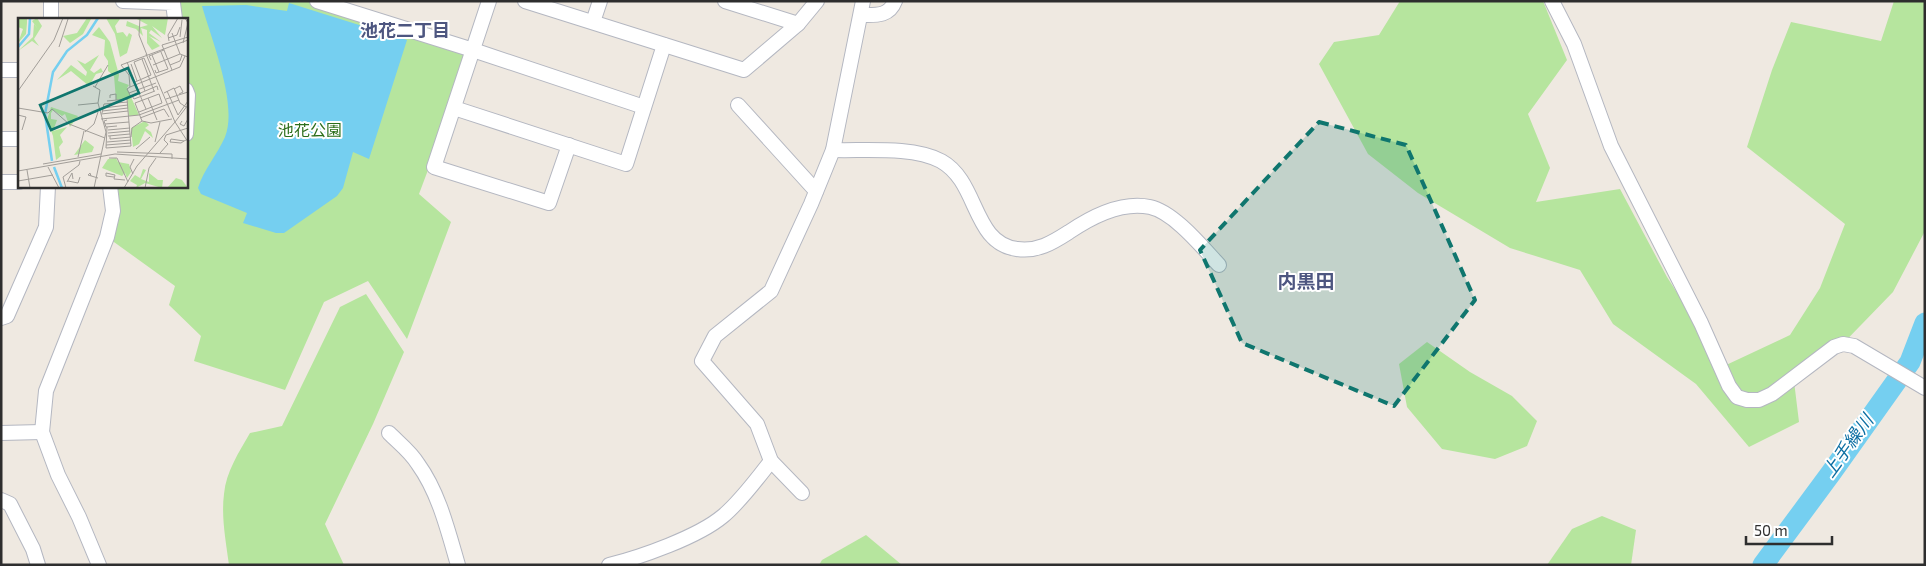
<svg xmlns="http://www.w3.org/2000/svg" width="1926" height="566" font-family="'Exo 2','Noto Sans JP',sans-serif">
	<rect width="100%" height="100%" fill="#efe9e1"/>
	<g fill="#b6e59e">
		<path d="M 146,1 L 317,1 L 473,50 L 419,194 L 451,222 L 407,339 L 368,281 L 324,302 L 285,390 L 194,361 L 201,336 L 169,305 L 175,286 L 107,237 L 112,186 L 186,186 L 186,19 L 175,19 L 173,3 Z"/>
		<path d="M 1400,1 L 1543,1 L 1567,60 L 1528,114 L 1550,168 L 1536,202 L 1620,189 L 1667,277 L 1724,366 L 1790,335 L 1820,288 L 1845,224 L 1747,147 L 1772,70 L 1791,22 L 1881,41 L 1894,1 L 1925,1 L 1925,231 L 1893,292 L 1829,358 L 1793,373 L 1799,422 L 1749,447 L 1696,384 L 1613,324 L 1580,270 L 1510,248 L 1418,193 L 1368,154 L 1319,64 L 1334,42 L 1379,35 Z"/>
		<path d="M 366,294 L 404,352 L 373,424 L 325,524 L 344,565 L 229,565 C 226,542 221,517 224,494 C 226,472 239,452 250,433 L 282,426 L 340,307 Z"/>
		<path d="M 1427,342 L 1470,372 L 1512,396 L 1537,421 L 1527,446 L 1495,459 L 1442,449 L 1407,407 L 1399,364 Z"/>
		<path d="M 1602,516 L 1636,530 L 1631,565 L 1547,565 L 1572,529 Z"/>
		<path d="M 866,535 L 902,565 L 819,565 L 822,560 Z"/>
	</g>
	<path fill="#75cff0" d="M 289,3 L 407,40 L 369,159 L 353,152 L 343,188 L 337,196 L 284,233 L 276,233 L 243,223 L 247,213 L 201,194 L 198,188 C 204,169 217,155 225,137 C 238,105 212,41 202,6 L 246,5 L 287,11 Z"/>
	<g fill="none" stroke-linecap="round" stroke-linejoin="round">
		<path stroke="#75cff0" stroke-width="21" d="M 1763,565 L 1831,473 L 1910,362 L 1925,323"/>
		<g stroke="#b4b7c1" stroke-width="16">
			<g id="minor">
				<path d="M 123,1 L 173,3 L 175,19"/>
				<path d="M 317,1 L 473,50 L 644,107"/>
				<path d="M 489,1 L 434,167 L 549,203 L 569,145"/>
				<path d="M 525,1 L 744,70 L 798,24 L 817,1"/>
				<path d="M 725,1 L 798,24"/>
				<path d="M 1552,1 L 1574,44 L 1611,146 L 1701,323 L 1729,386 L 1737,397 L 1747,400 L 1759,400 L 1772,394 L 1834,347 L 1843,344 L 1854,346 L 1925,388"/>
				<path d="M 861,15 C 875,15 889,17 895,1"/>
				<path d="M 51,19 L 51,1"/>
				<path d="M 593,22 L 600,1"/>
				<path d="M 1,70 L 19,70"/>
				<path d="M 186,90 L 188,95 L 186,134"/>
				<path d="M 738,105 L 816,191"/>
				<path d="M 454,108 L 626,164 L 664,45"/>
				<path d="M 1,139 L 19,139"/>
				<path d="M 833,150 C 865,151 912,146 941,161 C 979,182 972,243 1017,249 C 1037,252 1052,243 1069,232 C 1091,217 1122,201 1150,207 C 1174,212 1203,248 1219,265"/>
				<path d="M 1,182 L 19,182"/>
				<path d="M 1,318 L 7,316 L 46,227 L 48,186"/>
				<path d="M 1,433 L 42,432"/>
				<path d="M 389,433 C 399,443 411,452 418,464 C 439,493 448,531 458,565"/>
				<path d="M 802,493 L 771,461 L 757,424 L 702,361 L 715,336 L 771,291 L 811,204 L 833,150 L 863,1"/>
				<path d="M 1,500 L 10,504 L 33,549 L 38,565"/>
				<path d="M 99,565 L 79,517 L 58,475 L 42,432 L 46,391 L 107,237 L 113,211 L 110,186"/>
				<path d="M 609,565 C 641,557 698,537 723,516 C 740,502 757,479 771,461"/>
			</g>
		</g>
		<use href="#minor" stroke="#fff" stroke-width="14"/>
	</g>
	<path fill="#0f766e" fill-opacity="0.2" stroke="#0f766e" stroke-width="4" stroke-dasharray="10 6" stroke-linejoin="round" d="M 1319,122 L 1406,145 L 1475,300 L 1394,406 L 1242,343 L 1200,250 Z"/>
	<g text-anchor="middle" stroke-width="4" stroke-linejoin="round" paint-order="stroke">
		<g font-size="16" fill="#2c6e1b" stroke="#fff">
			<text x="310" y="136">池花公園</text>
		</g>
		<g font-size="18" font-weight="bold" fill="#4d5680" stroke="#fff">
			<text x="405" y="37">池花二丁目</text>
		</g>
		<g font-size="18" font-style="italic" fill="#0d6fa3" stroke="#fff">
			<text transform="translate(1848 446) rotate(-54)" y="6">上手繰川</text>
		</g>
		<g font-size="19" font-weight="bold" fill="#4d5680" stroke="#fff">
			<text x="1306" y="288">内黒田</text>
		</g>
	</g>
	<g transform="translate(18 18)">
		<rect width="170" height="170" fill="#efe9e1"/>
		<path d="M 0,0 L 9,0 L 9,5 L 8,16 L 0,25 L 5,11 L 0,9 ZM 19,0 L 24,8 L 16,21 L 21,28 L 14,23 L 0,33 L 15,19 L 16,6 L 20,11 L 14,3 ZM 69,0 L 73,1 L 65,16 L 52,25 L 45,18 L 59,15 ZM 88,0 L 102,1 L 97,8 L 99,15 L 105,14 L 109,19 L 111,15 L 114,17 L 109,35 L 102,39 L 97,16 ZM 117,0 L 150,0 L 147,17 L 134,8 L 144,20 L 133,12 L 131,15 L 143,24 L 131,18 L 142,28 L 134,32 L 129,25 L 129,12 L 123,10 L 125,18 L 118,11 L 108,8 L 109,3 L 123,9 L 130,7 ZM 81,9 L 92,24 L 101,57 L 100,63 L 111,67 L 109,70 L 121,97 L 111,98 L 109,81 L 98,82 L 96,58 L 90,53 L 90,43 L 86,37 L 87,22 L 74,17 ZM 81,37 L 72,52 L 76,55 L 83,50 L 85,54 L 78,56 L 71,68 L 53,53 L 39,62 L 53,47 L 68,58 L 69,54 L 59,42 L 67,46 ZM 33,89 L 60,98 L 52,109 L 47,96 L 44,98 L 35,92 L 33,95 L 33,101 L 39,102 L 35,113 L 49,109 L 42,117 L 45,124 L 41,129 L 43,138 L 38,142 L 35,118 L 29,102 ZM 127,103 L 131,107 L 127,110 L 133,114 L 135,120 L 127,113 L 121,126 L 115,129 L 113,110 ZM 67,122 L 76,129 L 74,134 L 56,137 ZM 98,140 L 100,144 L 111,146 L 113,154 L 109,160 L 107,155 L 104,158 L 84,150 L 90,141 ZM 125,151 L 128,152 L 123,161 L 131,164 L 131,155 L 140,162 L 145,162 L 144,170 L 127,165 L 118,170 L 119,167 L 112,163 L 117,157 L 122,160 ZM 158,160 L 164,162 L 170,170 L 149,170 Z" fill="#b6e59e"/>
		<path fill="none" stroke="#75cff0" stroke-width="2.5" d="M 0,29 L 11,16 L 12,0M 34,143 L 27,96 L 35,54 L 49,33 L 69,17 L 80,0M 36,149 L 44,170"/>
		<path fill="none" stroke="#a29e99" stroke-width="1" d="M 122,0 L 121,17 L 129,37M 154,15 L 162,36 L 170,39M 162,19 L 164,2M 150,20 L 159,17 L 162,9M 151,23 L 150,17 L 160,0M 165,25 L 170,5 L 167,0M 41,29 L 50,1M 143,34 L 150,51M 134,37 L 141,54M 124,41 L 136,73M 133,42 L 131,38 L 146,32M 109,44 L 117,64M 116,44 L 126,40 L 133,57 L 117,64M 116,44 L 127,73M 113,46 L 119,63M 135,47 L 162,36M 152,47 L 162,43 L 164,37M 137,52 L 138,55 L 150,51M 154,52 L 144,27 L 170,19M 75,68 L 82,72 L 80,85 L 88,114 L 76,170M 77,69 L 90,47M 112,69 L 162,49 L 167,38M 156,71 L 162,68 L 165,74 L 161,76M 140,72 L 139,68 L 113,79 L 109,71 L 112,69 L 111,57 L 103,47 L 170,22M 0,73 L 36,22 L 45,0M 149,73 L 160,97M 111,75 L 138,65M 121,75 L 128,91M 146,75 L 156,70 L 162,85 L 168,89M 114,78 L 116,81 L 137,73M 92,80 L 92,77 L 98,76 L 98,82M 130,80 L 139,102M 148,81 L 170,74M 60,87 L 80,85M 170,87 L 157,104 L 170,124M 0,90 L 30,95 L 34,91 L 51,106 L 87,120M 85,90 L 110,87M 84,93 L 110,90M 121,94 L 144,85 L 141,76 L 117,85 L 124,103M 84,95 L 86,86 L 110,84M 83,96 L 110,93M 0,97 L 8,99 L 4,112M 160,97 L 170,83M 122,100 L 146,91 L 151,99M 83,101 L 121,97 L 161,82M 89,102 L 86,103 L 88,109 L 99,108M 164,103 L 162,106 L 166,108 L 170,101M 87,106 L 111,104M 89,109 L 88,130 L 113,128 L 109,81 L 89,83M 90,112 L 112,110M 67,114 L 76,106 L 80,94M 90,115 L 112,113M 148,117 L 170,110M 90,118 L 112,116M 92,118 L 92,121 L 113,119 L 114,110 L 124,103 L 133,105 L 154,101M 166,123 L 153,121 L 152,124 L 163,125 L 166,123 L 168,122M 89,124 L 113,122M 137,124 L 142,104M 88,127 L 113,125M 118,131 L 132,119M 99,134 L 154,136 L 154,141M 142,135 L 150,126 L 146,122 L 148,117M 60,139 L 66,113M 91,140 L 99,140 L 110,164M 25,146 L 83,136M 30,149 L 41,170M 9,152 L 12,170M 0,153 L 97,136 L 170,141M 115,156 L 112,149 L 116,141M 73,158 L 72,155 L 70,157 L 80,160M 96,159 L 88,158 L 88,155 L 97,157 L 96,161 L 107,162M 0,163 L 35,157M 50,163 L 60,165 L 62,159M 49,164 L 54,155 L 55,161M 48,170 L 45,159 L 61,147 L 62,143M 106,170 L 119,148 L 157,104 L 128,36M 127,170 L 131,150 L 138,140"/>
		<path fill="#0f766e" fill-opacity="0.15" stroke="#0f766e" stroke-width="2.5" d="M 110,50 L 121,75 L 33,112 L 22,87 Z"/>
		<rect width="170" height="170" fill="none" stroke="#2e2e2e" stroke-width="2.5"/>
	</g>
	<rect width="1926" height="566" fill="none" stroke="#2e2e2e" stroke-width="5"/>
	<path d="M1746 536v8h86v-8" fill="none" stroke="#2e2e2e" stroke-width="2.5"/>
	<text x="1754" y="536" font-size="15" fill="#2e2e2e" stroke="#ffffff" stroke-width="4" paint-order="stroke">50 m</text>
</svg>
